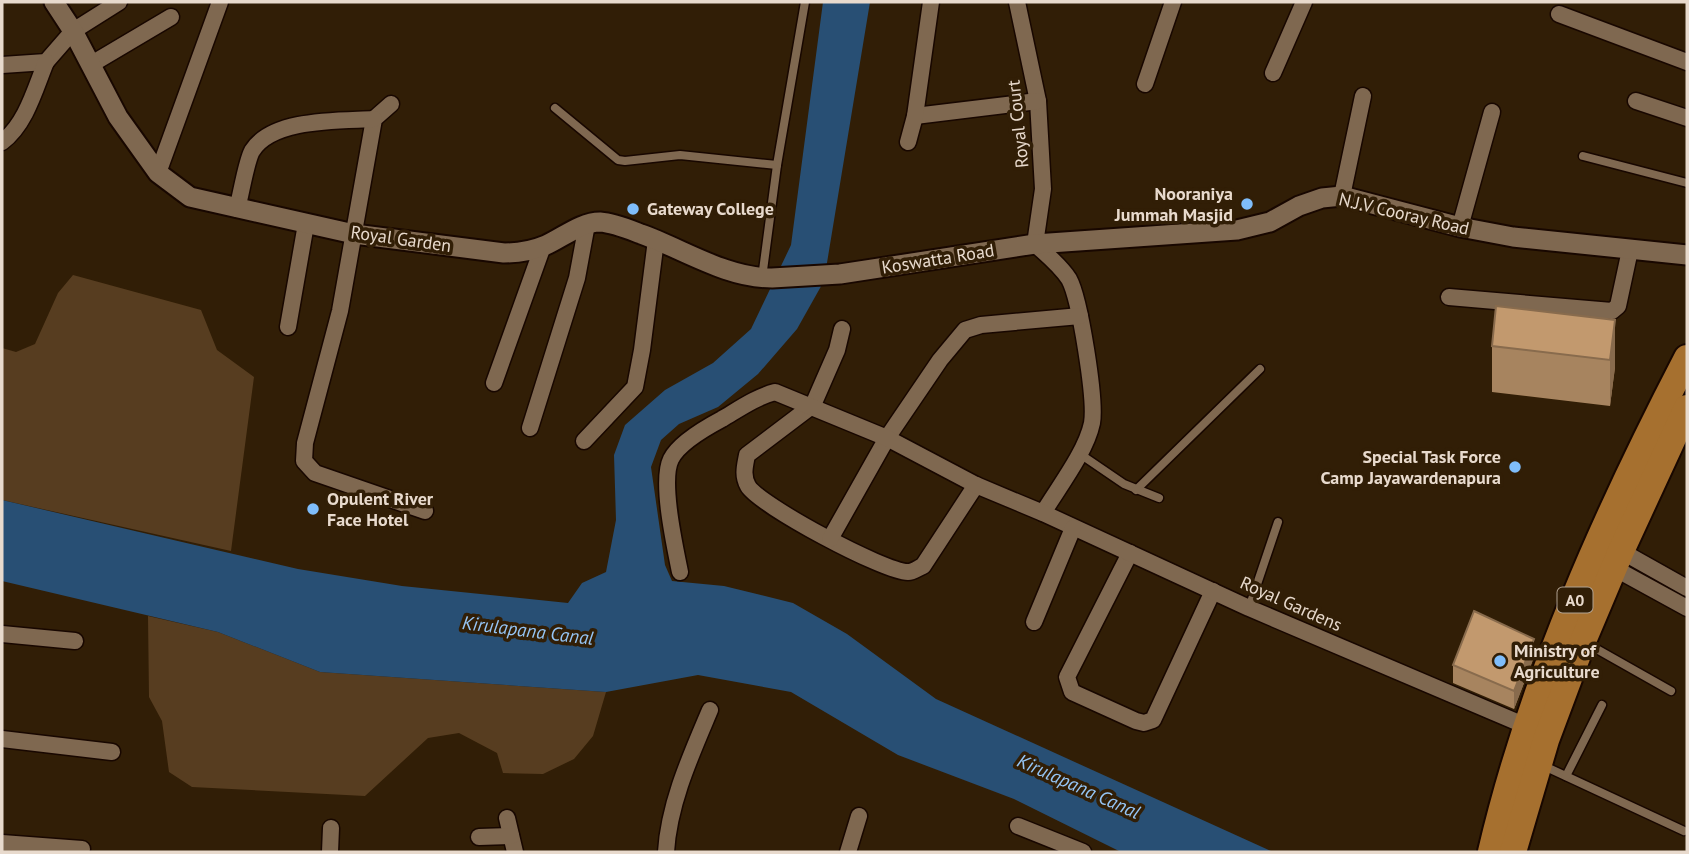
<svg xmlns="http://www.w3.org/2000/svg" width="1689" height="854" font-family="'PT Sans',sans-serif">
	<rect width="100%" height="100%" fill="#311e06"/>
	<g fill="#573d20">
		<path d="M 73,275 L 201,310 L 217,350 L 254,377 L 231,551 L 2,500 L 2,348 L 16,352 L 35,344 L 58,293 Z"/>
		<path d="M 148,616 L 218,632 L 320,672 L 606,692 L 593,736 L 574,759 L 543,774 L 503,773 L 497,753 L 459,733 L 428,738 L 365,796 L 192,787 L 169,772 L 162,721 L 149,697 Z"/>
	</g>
	<path fill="#284f74" d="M 823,2 L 870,2 L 824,281 L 797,329 L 758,374 L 718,407 L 679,424 L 661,440 L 651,467 L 665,565 L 672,581 L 724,586 L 793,603 L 847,634 L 936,699 L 1273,852 L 1121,852 L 1014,799 L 898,755 L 791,692 L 698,675 L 606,692 L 320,672 L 218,632 L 2,581 L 2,500 L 298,569 L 402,586 L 568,603 L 582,583 L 606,572 L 616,520 L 614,455 L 625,425 L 665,390 L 713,363 L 751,329 L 791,245 Z"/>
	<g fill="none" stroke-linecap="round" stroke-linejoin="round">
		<g stroke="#180700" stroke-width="11">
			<g id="service">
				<path d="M 555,108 L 618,160 L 625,161 L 680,155 L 777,165"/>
				<path d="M 1583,156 L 1687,183"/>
				<path d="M 762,278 L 777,165 L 805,2"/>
				<path d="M 1080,454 L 1124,484 L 1159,498"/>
				<path d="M 1136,490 L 1260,369"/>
				<path d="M 1249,608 L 1278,522"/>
				<path d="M 1586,643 L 1671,691"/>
				<path d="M 1542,765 L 1684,831"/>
				<path d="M 1566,776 L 1602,705"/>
			</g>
		</g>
		<g stroke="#180700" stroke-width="19">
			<g id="minor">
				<path d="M 1017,2 L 1038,101 L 1043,189 L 1035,244 C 1047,255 1060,265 1069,279 C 1080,299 1096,400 1092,423 C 1086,452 1058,488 1043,513"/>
				<path d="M 1559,14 L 1687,62"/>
				<path d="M 2,65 L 46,62 L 73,31 L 119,2"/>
				<path d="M 90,65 L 171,17"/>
				<path d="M 1273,73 L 1304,2"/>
				<path d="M 1145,84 L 1173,2"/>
				<path d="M 1636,101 L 1687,118"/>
				<path d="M 391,104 L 374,119 L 340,311 L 305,443 L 304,461 L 315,473 L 425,511"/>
				<path d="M 915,116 L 1038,101"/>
				<path d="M 2,142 C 26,124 35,89 46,62"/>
				<path d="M 908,142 L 915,116 L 931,2"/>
				<path d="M 158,173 L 220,2"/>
				<path d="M 1342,196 L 1363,96"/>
				<path d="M 237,209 C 241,195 246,162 252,151 C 272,118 340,121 374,119"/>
				<path d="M 1460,227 L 1492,112"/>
				<path d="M 1449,297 L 1612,311 L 1618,306 L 1630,250"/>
				<path d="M 288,327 L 306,224"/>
				<path d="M 842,329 L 837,350 L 813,405 L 747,455 C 745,466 742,475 748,486 C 759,505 884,572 908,572 C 913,572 918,568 923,566 L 976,485"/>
				<path d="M 494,383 L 543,246"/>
				<path d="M 530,428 L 577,278 L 587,224"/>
				<path d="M 584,441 L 635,387 L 642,350 L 656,240"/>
				<path d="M 830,539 L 887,438 L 940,360 L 965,330 L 981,325 L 1080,316"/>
				<path d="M 1621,551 L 1687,588"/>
				<path d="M 1130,553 L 1067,677 L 1072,692 L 1136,721 L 1144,723 L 1153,720 L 1213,591"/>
				<path d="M 1614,568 L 1687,608"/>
				<path d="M 680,572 C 675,547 660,481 671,459 C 679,443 707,427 722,419 C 739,409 756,397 775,392 L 887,438 L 976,485 L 1043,513 L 1249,608 L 1526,726"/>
				<path d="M 1034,622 L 1073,528"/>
				<path d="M 2,634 L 75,641"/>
				<path d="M 2,739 L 112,752"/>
				<path d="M 507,818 L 515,852"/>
				<path d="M 1018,826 L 1083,852"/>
				<path d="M 479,837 L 511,836"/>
				<path d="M 2,843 L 82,849"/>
				<path d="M 330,852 L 331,828"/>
				<path d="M 666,852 C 669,803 691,755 710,710"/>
				<path d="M 848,852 L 859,816"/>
			</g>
		</g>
		<g stroke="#180700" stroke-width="23">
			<path id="tertiary" d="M 54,2 L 73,31 L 118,117 L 158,173 L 190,197 L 354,234 L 504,253 C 519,253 532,251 546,245 C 562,238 581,222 600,222 C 614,223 628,229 641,234 C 683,249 726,278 772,278 L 840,274 L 1035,244 L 1237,230 L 1270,222 L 1299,206 L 1322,198 L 1342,196 L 1460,227 L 1513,237 L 1687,255"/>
		</g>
		<g stroke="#180700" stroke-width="30">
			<g id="trunk">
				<path d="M 1491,852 C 1531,681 1606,514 1687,358"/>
				<path d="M 1513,852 L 1546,740 L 1583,641 L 1621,551 L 1687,408"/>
			</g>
		</g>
		<use href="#service" stroke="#7f6850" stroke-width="8"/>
		<use href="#minor" stroke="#7f6850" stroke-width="16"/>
		<use href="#tertiary" stroke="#7f6850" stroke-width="19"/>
		<use href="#trunk" stroke="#a6702f" stroke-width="26"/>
	</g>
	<g fill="#a7845f">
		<path d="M 1615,320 L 1615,367 L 1610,406 L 1492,392 L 1492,346 Z"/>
		<path d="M 1534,657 L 1514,709 L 1453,683 L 1453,665 Z"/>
	</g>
	<g fill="#886b4d">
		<path d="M 1615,320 L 1615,367 L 1610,406 L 1610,360 Z"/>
		<path d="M 1534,639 L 1534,657 L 1514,709 L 1514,691 Z"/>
	</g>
	<g fill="#c2996e" stroke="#886b4d" stroke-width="2">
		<path d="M 1496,306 L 1615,320 L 1610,360 L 1492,346 Z"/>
		<path d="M 1474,611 L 1534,639 L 1514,691 L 1453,665 Z"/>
	</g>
	<g fill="#7fbdfa" stroke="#311e06" stroke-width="2.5">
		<circle cx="1247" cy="204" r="7"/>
		<circle cx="633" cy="209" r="7"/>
		<circle cx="1515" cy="467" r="7"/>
		<circle cx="313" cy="509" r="7"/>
		<circle cx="1500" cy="661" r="7"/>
	</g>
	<g text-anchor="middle" stroke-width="7" stroke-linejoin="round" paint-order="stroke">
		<rect fill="#311e06" stroke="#b1a291" stroke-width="2" x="1557.5" y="587.5" width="35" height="25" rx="5"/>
		<g font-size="16" font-weight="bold" fill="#e8dacd">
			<text x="1575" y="606">A0</text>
		</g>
		<g font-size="18" fill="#e8dacd" stroke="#311e06">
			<text transform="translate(1018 124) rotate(-96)" y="6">Royal Court</text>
			<text transform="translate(1404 214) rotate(13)" y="6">N.J.V Cooray Road</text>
			<text transform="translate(401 239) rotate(8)" y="6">Royal Garden</text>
			<text transform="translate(938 259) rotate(-9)" y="6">Koswatta Road</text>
			<text transform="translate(1291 604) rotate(24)" y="6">Royal Gardens</text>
		</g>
		<g font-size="18" font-weight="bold" fill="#e8dacd" stroke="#311e06" text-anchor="start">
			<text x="1233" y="200" text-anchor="end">Nooraniya<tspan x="1233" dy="21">Jummah Masjid</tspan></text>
			<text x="647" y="215">Gateway College</text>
			<text x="1501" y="463" text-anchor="end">Special Task Force<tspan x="1501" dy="21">Camp Jayawardenapura</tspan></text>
			<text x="327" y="505">Opulent River<tspan x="327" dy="21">Face Hotel</tspan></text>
			<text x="1514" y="657">Ministry of<tspan x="1514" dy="21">Agriculture</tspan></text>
		</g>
		<g font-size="19" font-style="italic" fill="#95c5f5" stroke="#311e06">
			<text transform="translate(528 630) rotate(7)" y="7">Kirulapana Canal</text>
			<text transform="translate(1079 786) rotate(24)" y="7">Kirulapana Canal</text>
		</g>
	</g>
	<rect width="1689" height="854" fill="none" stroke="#e8dacd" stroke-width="7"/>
</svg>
